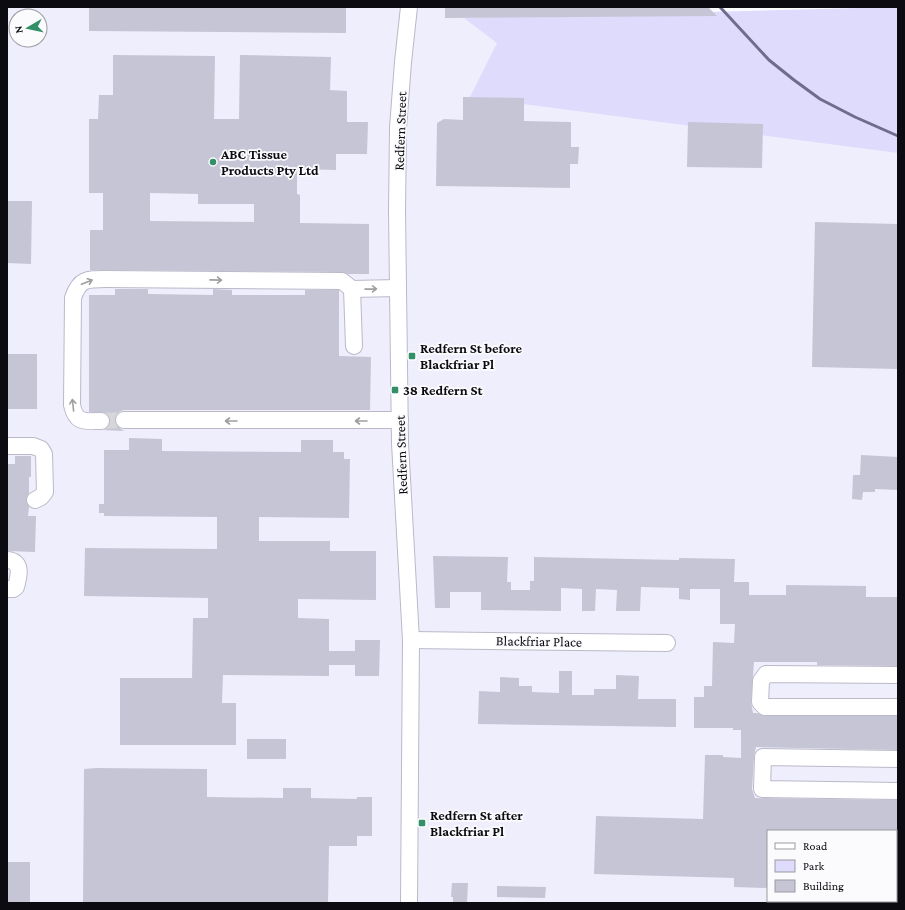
<svg xmlns="http://www.w3.org/2000/svg" width="905" height="910" font-family="'Crimson Pro',serif">
	<rect width="100%" height="100%" fill="#fbfbfe"/>
	<path fill="#efeefc" fill-rule="evenodd" d="M 7,7 L 708,7 L 717,17 L 898,146 L 898,903 L 7,903 ZM 16,16 L 40,16 L 40,40 L 16,40 ZM 768,831 L 896,831 L 896,901 L 768,901 Z"/>
	<path fill="#dedbfc" d="M 898,7 L 898,153 L 470,97 L 497,43 L 464,18 Z"/>
	<g fill="none" stroke-linecap="round" stroke-linejoin="round">
		<path stroke="#706c8c" stroke-width="3" d="M 720,7 L 769,60 L 794,80 L 820,99 L 855,117 L 898,136"/>
	</g>
	<g fill="#c6c5d5" fill-rule="evenodd">
		<path d="M 89,7 L 346,7 L 346,33 L 89,31 Z"/>
		<path d="M 445,7 L 708,7 L 717,16 L 445,18 Z"/>
		<path d="M 113,55 L 215,56 L 214,119 L 239,119 L 240,55 L 331,57 L 330,90 L 347,91 L 347,122 L 368,122 L 367,154 L 336,154 L 336,170 L 297,169 L 297,194 L 300,195 L 300,223 L 369,224 L 369,274 L 348,274 L 342,272 L 90,270 L 90,230 L 103,230 L 103,193 L 89,193 L 89,119 L 98,119 L 99,95 L 113,95 ZM 150,193 L 198,194 L 198,204 L 254,204 L 254,222 L 150,221 Z"/>
		<path d="M 463,97 L 524,98 L 524,121 L 571,122 L 571,147 L 579,147 L 578,164 L 570,164 L 570,188 L 436,186 L 437,123 L 444,119 L 463,120 Z"/>
		<path d="M 688,122 L 763,124 L 762,168 L 687,167 Z"/>
		<path d="M 7,201 L 32,201 L 31,264 L 7,263 Z"/>
		<path d="M 815,222 L 898,224 L 898,369 L 812,367 Z"/>
		<path d="M 115,289 L 148,289 L 148,294 L 213,295 L 213,289 L 232,290 L 232,295 L 305,295 L 305,290 L 339,290 L 339,356 L 371,357 L 370,410 L 124,410 L 119,412 L 116,416 L 115,420 L 116,425 L 124,431 L 102,430 L 106,429 L 109,425 L 110,420 L 109,416 L 105,413 L 101,412 L 89,412 L 89,295 L 115,295 Z"/>
		<rect x="7" y="354" width="30" height="55"/>
		<path d="M 129,438 L 162,439 L 162,451 L 301,452 L 301,440 L 333,440 L 333,452 L 344,452 L 344,459 L 350,459 L 349,518 L 259,517 L 259,541 L 330,541 L 330,551 L 376,551 L 376,600 L 298,599 L 298,618 L 329,619 L 329,651 L 355,651 L 355,640 L 380,640 L 379,676 L 355,676 L 355,665 L 329,665 L 329,676 L 223,675 L 222,703 L 236,703 L 236,745 L 120,745 L 120,678 L 192,678 L 193,618 L 208,618 L 208,598 L 84,596 L 85,548 L 217,549 L 217,517 L 104,516 L 104,513 L 99,513 L 99,504 L 104,504 L 104,450 L 129,450 Z"/>
		<path d="M 861,455 L 898,457 L 898,490 L 875,489 L 875,492 L 863,492 L 862,500 L 852,499 L 853,475 L 860,475 Z"/>
		<path d="M 15,456 L 31,456 L 31,477 L 29,477 L 29,493 L 26,500 L 29,507 L 28,516 L 36,516 L 35,552 L 7,551 L 7,464 L 15,464 Z"/>
		<path d="M 433,556 L 508,557 L 507,582 L 511,582 L 511,590 L 530,590 L 530,581 L 534,581 L 534,557 L 679,560 L 679,558 L 735,559 L 734,582 L 749,582 L 749,595 L 786,595 L 786,585 L 866,586 L 866,597 L 898,597 L 898,666 L 817,665 L 817,662 L 754,662 L 751,702 L 753,713 L 757,713 L 765,716 L 898,716 L 898,750 L 756,747 L 754,757 L 752,789 L 755,798 L 898,800 L 898,831 L 768,831 L 768,888 L 734,887 L 734,878 L 594,874 L 596,816 L 703,819 L 705,755 L 723,755 L 723,757 L 741,758 L 741,730 L 733,730 L 733,728 L 694,728 L 694,697 L 704,697 L 704,686 L 712,686 L 713,642 L 734,643 L 735,624 L 720,624 L 720,589 L 690,589 L 690,600 L 679,599 L 679,588 L 641,587 L 640,611 L 616,611 L 617,590 L 596,589 L 595,611 L 582,611 L 582,589 L 561,588 L 561,611 L 481,610 L 481,592 L 450,592 L 450,608 L 435,608 Z"/>
		<path d="M 559,671 L 572,671 L 572,695 L 594,695 L 594,689 L 616,689 L 616,675 L 639,676 L 638,699 L 676,699 L 676,727 L 478,724 L 479,691 L 500,692 L 500,677 L 519,678 L 519,686 L 532,686 L 532,692 L 559,693 Z"/>
		<rect x="247" y="739" width="39" height="20"/>
		<path d="M 96,768 L 207,769 L 207,797 L 283,798 L 283,788 L 311,788 L 311,798 L 357,799 L 357,797 L 372,797 L 372,836 L 357,836 L 357,846 L 329,846 L 328,903 L 83,903 L 84,769 Z"/>
		<rect x="7" y="862" width="23" height="41"/>
		<path d="M 452,883 L 468,883 L 467,903 L 453,903 L 453,897 L 451,897 Z"/>
		<path d="M 497,886 L 546,887 L 545,898 L 497,897 Z"/>
	</g>
	<g fill="none" stroke-linecap="round" stroke-linejoin="round">
		<path stroke="#d7d7da" stroke-width="16" stroke-dasharray="16 8" stroke-linecap="butt" d="M 101,421 L 124,420"/>
		<g stroke="#bbb9c9" stroke-width="18">
			<g id="minor">
				<path d="M 352,289 L 354,346"/>
				<path d="M 124,420 L 400,420"/>
				<path d="M 101,421 C 85,421 76,424 72,405 L 73,298 C 79,279 87,279 105,279 L 342,281 L 352,289 L 398,288"/>
				<path d="M 7,446 L 33,446 L 41,449 L 44,454 L 45,492 L 41,497 L 35,500"/>
				<path d="M 7,560 C 23,561 19,576 16,587 L 13,589 L 7,589"/>
				<path d="M 411,640 L 667,643"/>
				<path d="M 898,675 L 766,674 L 761,681 L 760,702 L 765,707 L 898,707"/>
				<path d="M 898,759 L 763,757 L 762,789 L 898,791"/>
				<path d="M 409,903 L 411,640 L 400,443 L 397,211 L 398,128 L 403,62 L 409,7"/>
			</g>
		</g>
		<use href="#minor" stroke="#fff" stroke-width="16"/>
	</g>
	<defs><path id="oneway-shaft" d="M-6 0H5M1.5-3L5.5 0L1.5 3" fill="none" stroke-width="1.6" stroke-linecap="round" stroke-linejoin="round"/></defs>
	<g stroke="#9e9da0">
		<use href="#oneway-shaft" transform="translate(216 280) rotate(1)"/>
		<use href="#oneway-shaft" transform="translate(87 282) rotate(-21)"/>
		<use href="#oneway-shaft" transform="translate(371 289) rotate(-1)"/>
		<use href="#oneway-shaft" transform="translate(73 405) rotate(-96)"/>
		<use href="#oneway-shaft" transform="translate(231 421) rotate(-180)"/>
		<use href="#oneway-shaft" transform="translate(361 421) rotate(180)"/>
	</g>
	<g fill="#329067" stroke="#fbfbfe" stroke-width="1.5">
		<circle cx="213" cy="162" r="4"/>
		<rect x="408" y="352" width="8" height="8" rx="2"/>
		<rect x="391" y="386" width="8" height="8" rx="2"/>
		<rect x="418" y="819" width="8" height="8" rx="2"/>
	</g>
	<g text-anchor="middle" stroke-width="3.5" stroke-linejoin="round" paint-order="stroke">
		<g font-size="14" fill="#0c0b11" stroke="#fbfbfe">
			<text transform="translate(400 131) rotate(-88)" y="5">Redfern Street</text>
			<text transform="translate(401 455) rotate(-92)" y="5">Redfern Street</text>
			<text transform="translate(539 641) rotate(1)" y="5">Blackfriar Place</text>
		</g>
		<g font-size="14" font-weight="bold" fill="#0c0b11" stroke="#fbfbfe" text-anchor="start">
			<text x="221" y="159">ABC Tissue<tspan x="221" dy="16">Products Pty Ltd</tspan></text>
			<text x="420" y="353">Redfern St before<tspan x="420" dy="16">Blackfriar Pl</tspan></text>
			<text x="403" y="395">38 Redfern St</text>
			<text x="430" y="820">Redfern St after<tspan x="430" dy="16">Blackfriar Pl</tspan></text>
		</g>
	</g>
	<rect width="905" height="910" fill="none" stroke="#0c0b11" stroke-width="16"/>
	<rect x="767" y="830" width="130" height="72" fill="#fbfbfe" stroke="#9b9b9f"/>
	<rect x="775" y="843" width="20" height="6" fill="#ffffff" stroke="#9b9b9f"/>
	<text x="803" y="850" font-size="12" fill="#0c0b11">Road</text>
	<rect x="775" y="860" width="20" height="12" fill="#dedbfc" stroke="#9b9b9f"/>
	<text x="803" y="870" font-size="12" fill="#0c0b11">Park</text>
	<rect x="775" y="880" width="20" height="12" fill="#c6c5d5" stroke="#9b9b9f"/>
	<text x="803" y="890" font-size="12" fill="#0c0b11">Building</text>
	<g transform="translate(28 28) rotate(261)"><circle r="19" fill="#fbfbfe" stroke="#9b9b9f"/>
	<path d="M0-3L7 15L0 10L-7 15Z" fill="#329067"/>
	<text y="-6" font-size="11" font-weight="bold" text-anchor="middle" fill="#0c0b11">N</text>
	</g>
</svg>
